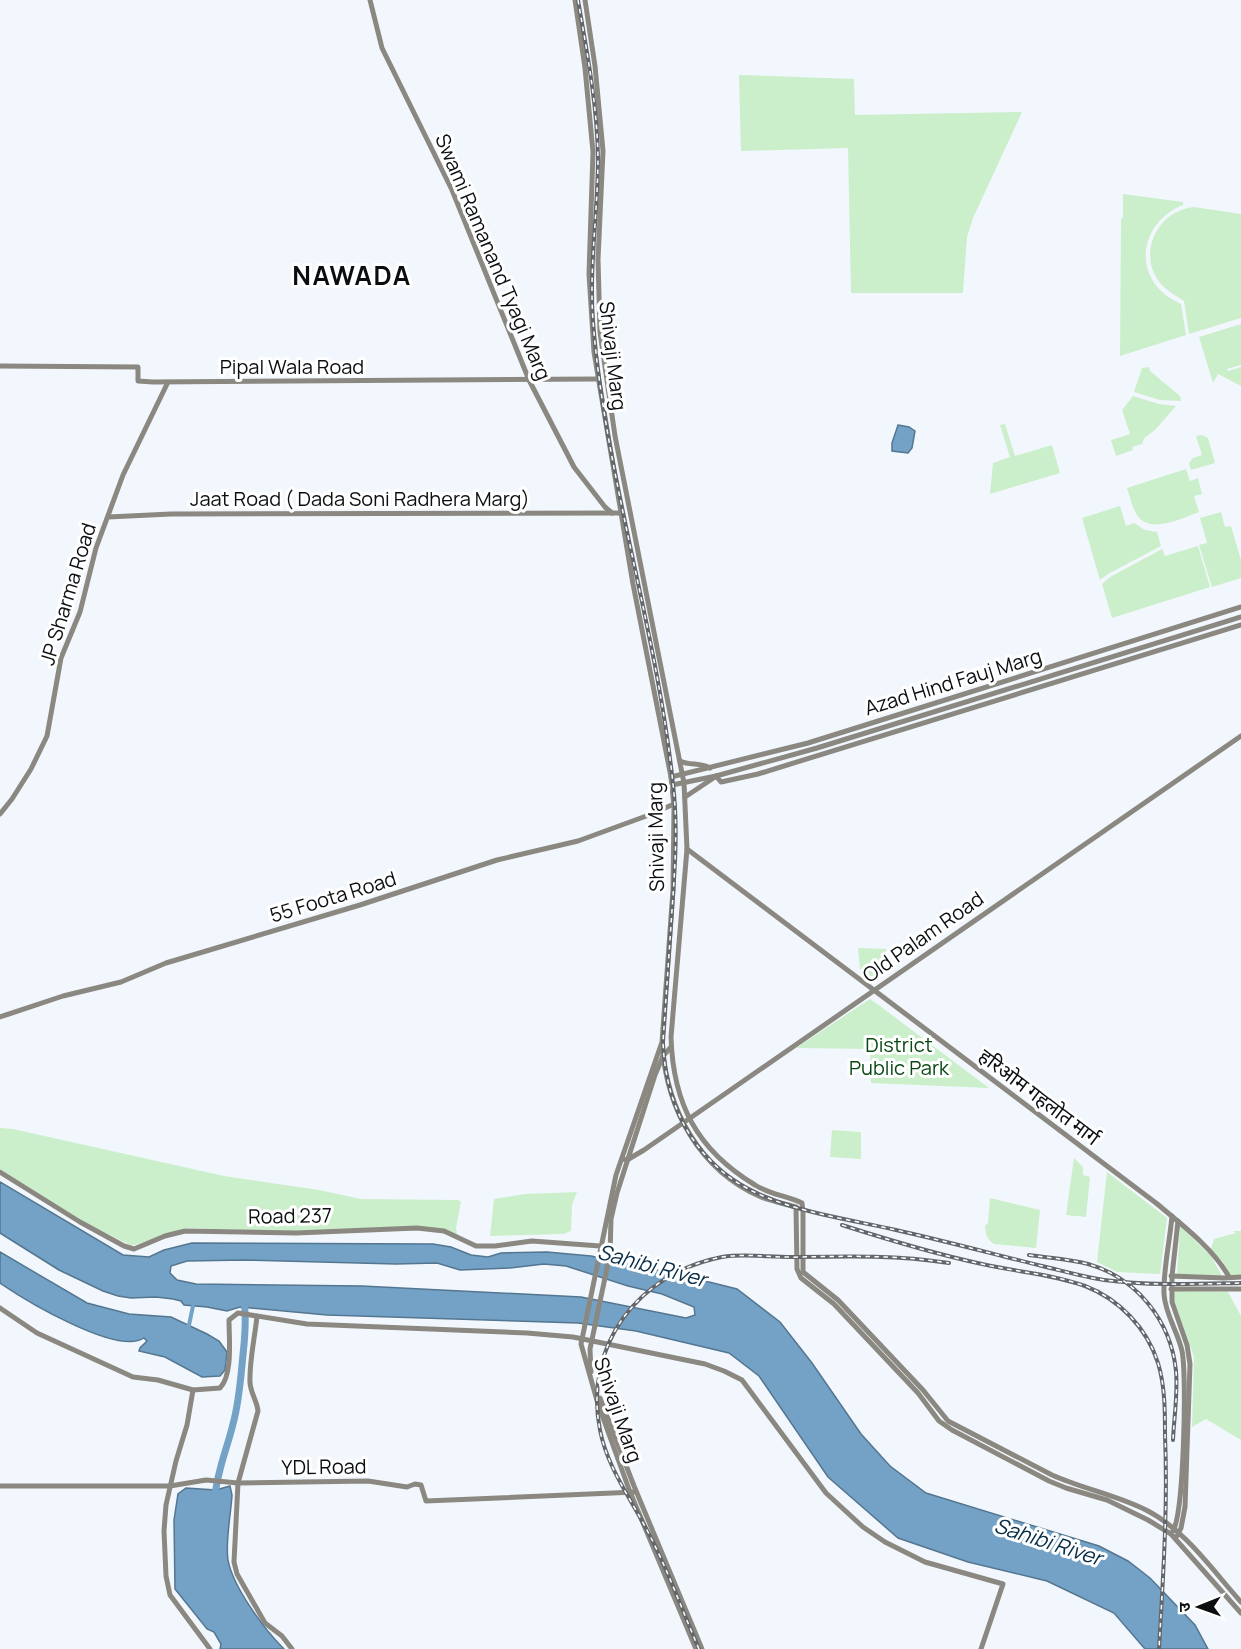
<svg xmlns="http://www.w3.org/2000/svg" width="1241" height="1649" font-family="Manrope,'Noto Sans Devanagari',sans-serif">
	<rect width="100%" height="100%" fill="#f2f7fd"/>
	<g fill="#cbefcb">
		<path d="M 739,75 L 854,79 L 855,115 L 1022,112 L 973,218 L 967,237 L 963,293 L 851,293 L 848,148 L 741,151 Z"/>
		<path d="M 1123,194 L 1183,202 L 1183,205 C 1147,219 1132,262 1161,291 C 1167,297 1174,300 1181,304 L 1186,335 L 1120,356 L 1121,220 L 1123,217 Z"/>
		<path d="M 1194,207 L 1241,214 L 1241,318 L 1189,334 L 1184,301 C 1173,294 1162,288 1156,277 C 1139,247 1161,210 1194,207 Z"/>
		<path d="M 1241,324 L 1241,365 L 1227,369 L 1228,371 L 1241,367 L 1241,386 L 1218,374 L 1213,383 L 1199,337 Z"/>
		<path d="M 1149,367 L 1150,371 L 1180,396 L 1181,401 L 1160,400 L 1134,392 L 1142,368 Z"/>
		<path d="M 1133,396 L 1159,404 L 1176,406 L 1155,430 L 1144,438 L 1142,444 L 1132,447 L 1133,450 L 1116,456 L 1111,440 L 1130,434 L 1122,410 Z"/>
		<path d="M 1005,424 L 1015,456 L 1052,445 L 1060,473 L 990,494 L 993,463 L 1010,457 L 1000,425 Z"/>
		<path d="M 1202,435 L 1208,438 L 1215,463 L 1191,470 L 1189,463 L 1193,458 L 1202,455 L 1196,436 Z"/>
		<path d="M 1186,469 L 1190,481 L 1198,478 L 1202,494 L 1194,496 L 1199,512 C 1182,518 1150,535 1137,515 C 1132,508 1130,496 1127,488 Z"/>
		<path d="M 1120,506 L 1126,526 L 1134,523 L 1145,530 L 1157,532 L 1161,546 L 1108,574 L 1100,580 L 1082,518 Z"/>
		<path d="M 1221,512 L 1225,527 L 1231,526 L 1241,560 L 1241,578 L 1212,587 L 1199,545 L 1207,543 L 1200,518 Z"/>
		<path d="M 1198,546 L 1210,587 L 1112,618 L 1102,584 L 1110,577 L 1162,549 L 1165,556 Z"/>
		<path d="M 858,948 L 886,949 L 891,968 L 875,980 L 860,969 Z"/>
		<path d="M 870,999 L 880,1006 L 989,1088 L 871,1083 L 870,1049 L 796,1048 Z"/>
		<path d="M 0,1128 L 13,1129 L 224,1176 L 319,1190 L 361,1199 L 458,1200 L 461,1202 L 456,1228 L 457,1235 L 442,1230 L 295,1232 L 186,1228 L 135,1245 L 130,1245 L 84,1222 L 0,1169 Z"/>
		<path d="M 832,1130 L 861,1132 L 861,1159 L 830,1157 Z"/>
		<path d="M 1074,1158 L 1083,1167 L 1083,1175 L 1090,1177 L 1086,1217 L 1066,1215 Z"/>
		<path d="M 1107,1172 L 1167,1218 L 1160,1274 L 1117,1272 L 1097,1262 Z"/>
		<path d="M 577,1192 L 572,1205 L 571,1231 L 563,1234 L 490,1236 L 494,1199 L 525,1194 Z"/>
		<path d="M 990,1198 L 1040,1210 L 1036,1248 L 994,1244 C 987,1240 985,1233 985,1225 L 988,1224 Z"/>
		<path d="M 1180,1226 L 1211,1256 L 1222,1276 L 1177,1275 Z"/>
		<path d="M 1233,1231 L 1241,1231 L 1241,1275 L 1231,1276 L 1223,1262 L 1211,1249 L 1214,1239 L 1236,1233 Z"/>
		<path d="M 1175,1291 L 1228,1292 L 1241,1316 L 1241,1440 L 1206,1419 L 1192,1427 L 1194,1357 L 1174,1300 Z"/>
	</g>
	<g fill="#73a2c6" stroke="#547690" stroke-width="1.5" fill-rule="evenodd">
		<path d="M 898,425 L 909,427 L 915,431 L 912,448 L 908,453 L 892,451 L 892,443 Z"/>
		<path d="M 0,1182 L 123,1255 L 149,1257 L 164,1250 L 192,1243 L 433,1244 L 451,1247 L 471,1255 L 488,1257 L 501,1253 L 547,1252 L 591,1256 L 681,1275 L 737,1289 L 780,1322 L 812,1363 L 861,1434 L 890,1466 L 926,1493 L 1099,1546 L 1128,1561 L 1150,1578 L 1195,1625 L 1208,1649 L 1145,1649 L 1114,1613 L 1047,1581 L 968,1562 L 898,1538 L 828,1477 L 759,1376 L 729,1353 L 636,1331 L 578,1323 L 327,1315 L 240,1307 L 227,1311 L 207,1307 L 184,1305 L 181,1301 L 173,1299 L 156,1297 L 131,1298 L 118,1296 L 103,1291 L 59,1270 L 0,1233 ZM 245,1260 L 396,1264 L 437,1263 L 460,1270 L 510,1268 L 544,1264 L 566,1266 L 628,1286 L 662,1294 L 694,1307 L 695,1315 L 686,1318 L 581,1297 L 362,1286 L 196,1284 L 177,1280 L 170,1273 L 171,1266 L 187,1261 Z"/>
		<path d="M 0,1252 L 87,1303 L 129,1314 L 171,1317 L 207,1334 L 219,1341 L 227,1352 L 225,1370 L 220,1376 L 202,1377 L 165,1357 L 139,1351 L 140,1348 L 147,1341 L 144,1338 C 117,1356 25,1300 0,1283 Z"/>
		<path d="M 230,1486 L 232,1495 C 231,1514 225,1542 228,1560 C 233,1587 264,1629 284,1649 L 220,1649 L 221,1644 L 214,1632 L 207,1629 L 175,1589 L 174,1520 L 178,1494 L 186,1488 L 216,1490 Z"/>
	</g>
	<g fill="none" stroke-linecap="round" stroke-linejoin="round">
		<path stroke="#73a2c6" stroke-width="4" d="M 186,1328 L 189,1325 L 193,1306"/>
		<path stroke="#73a2c6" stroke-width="7" d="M 215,1497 C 217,1471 227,1449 233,1424 C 240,1399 241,1372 244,1345 C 245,1331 247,1312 243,1299"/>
		<g stroke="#8a8880" stroke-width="5">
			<path d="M 370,0 L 382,48 L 452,190 L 529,380 L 574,467 L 605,507 L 612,513"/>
			<path d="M 575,0 L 585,68 L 593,152 L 589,274 L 594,352 L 633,584 L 671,777 L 674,807 L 673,890 L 662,1042 L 616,1175 L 581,1344 L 598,1404 L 630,1492 L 696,1649"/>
			<path d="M 585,0 L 595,66 L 603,151 L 598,259 L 600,332 L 615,436 L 684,783 L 687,849 L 671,1037 C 673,1104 697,1150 755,1185 C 769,1194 787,1196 802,1203 L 803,1212 L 803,1272 L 838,1300 L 923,1390 L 948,1421 L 1052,1475 C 1083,1489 1117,1495 1148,1511 C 1186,1531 1213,1571 1241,1602"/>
			<path d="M 0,366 L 138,367 L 138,381 L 153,382 L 598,379"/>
			<path d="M 108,517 L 171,514 L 621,513"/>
			<path d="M 680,761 C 690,766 700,762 710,768"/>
			<path d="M 716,776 L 721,782 L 758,774 L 1241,625"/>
			<path d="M 671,777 L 808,743 L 1241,607"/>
			<path d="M 672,785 L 716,776 L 817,748 L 1241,617"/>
			<path d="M 685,797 L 715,777"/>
			<path d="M 0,814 L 12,799 L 31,769 L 47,736 L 61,658 L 80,612 L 96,548 L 123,475 L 168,382"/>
			<path d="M 687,849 L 1156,1203 C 1180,1223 1214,1249 1229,1277"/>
			<path d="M 0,1017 L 63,996 L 121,982 L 166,963 L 360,905 L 497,860 L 578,841 L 649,815 L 674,804"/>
			<path d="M 662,1045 C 667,1109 699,1170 761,1197 C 771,1201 785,1204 796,1207 L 797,1269 L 801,1278 L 834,1304 L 918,1393 L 939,1421 L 952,1430 L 1049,1481 L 1066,1488 L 1107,1500 L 1148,1520 L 1171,1534 L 1241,1613"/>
			<path d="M 622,1159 L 627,1160 L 644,1150 L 1241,736"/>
			<path d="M 0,1172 L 80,1222 L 124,1246 L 134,1249 L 165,1236 L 185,1231 L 296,1233 L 417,1228 L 444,1231 L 476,1246 L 495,1246 L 532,1241 L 600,1246"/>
			<path d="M 1172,1216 C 1170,1240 1163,1271 1164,1294 C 1165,1314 1178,1332 1182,1351 C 1187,1375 1184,1512 1173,1531"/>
			<path d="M 1171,1276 L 1224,1278 L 1241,1277"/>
			<path d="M 1171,1289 L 1241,1289"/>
			<path d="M 0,1308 L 37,1333 L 133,1377 L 158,1380 L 193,1390 L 220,1388 C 233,1375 229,1338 229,1320 L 238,1313 L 307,1324 L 527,1333 L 573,1337 L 705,1364 L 724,1371 L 742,1380 L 826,1493 L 863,1527 L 885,1542 L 925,1562 L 1003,1584 L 981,1649"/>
			<path d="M 257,1316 C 255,1337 249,1362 250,1383 C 251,1394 257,1401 258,1411 L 238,1483 L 234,1562 L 237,1574 L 265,1623 L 282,1636 L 292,1649"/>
			<path d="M 591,1372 L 590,1349 L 610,1254 L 611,1219 L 617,1193 L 655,1075 L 663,1056 L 671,1047"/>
			<path d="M 193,1390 L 187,1425 L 176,1461 L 166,1505 L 164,1531 L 166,1576 L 170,1595 L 210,1649"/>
			<path d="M 600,1398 L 634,1486 L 702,1649"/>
			<path d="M 0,1486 L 170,1486 L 206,1480 L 238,1483 L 368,1481 L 407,1487 L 415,1484 L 421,1485 L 426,1501 L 636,1492"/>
			<path d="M 1177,1536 L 1181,1528 L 1185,1507 L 1190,1364 L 1187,1345 L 1172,1302 L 1172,1276 L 1178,1221"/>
		</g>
		<g stroke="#63676b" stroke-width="4">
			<g id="rail">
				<path d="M 578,0 C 587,52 597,104 598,157 C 598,212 589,266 593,321 C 605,476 657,629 673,784 C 678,826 675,868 672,910 C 669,954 666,998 663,1042 C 665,1097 686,1146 732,1179 C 776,1210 844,1218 896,1230 C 945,1241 993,1254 1042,1266 C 1063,1271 1084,1277 1104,1280 C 1150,1286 1196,1284 1241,1283"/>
				<path d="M 842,1225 C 889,1240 935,1254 982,1264 C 1017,1272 1052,1274 1085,1286 C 1119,1299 1147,1328 1158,1363 C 1165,1386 1165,1411 1165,1435 C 1168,1507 1163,1578 1159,1649"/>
				<path d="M 1029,1255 C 1049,1258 1069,1259 1088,1264 C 1137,1278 1171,1321 1176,1371 C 1178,1394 1174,1417 1173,1440"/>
				<path d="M 699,1649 C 682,1610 668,1570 648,1532 C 631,1499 607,1467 600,1430 C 583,1345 639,1273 722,1257 C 747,1253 773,1258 799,1257 C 850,1256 898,1255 949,1263"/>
			</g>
		</g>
		<use href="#rail" stroke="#fff" stroke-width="1.5" stroke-dasharray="4.5" stroke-linecap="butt"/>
	</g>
	<g text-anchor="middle" stroke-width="6" stroke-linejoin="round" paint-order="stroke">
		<g font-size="20" fill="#0b0e11" stroke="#fff">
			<text transform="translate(493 257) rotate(67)" y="7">Swami Ramanand Tyagi Marg</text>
			<text transform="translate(613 356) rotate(83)" y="7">Shivaji Marg</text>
			<text x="292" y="374">Pipal Wala Road</text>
			<text x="360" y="506">Jaat Road ( Dada Soni Radhera Marg)</text>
			<text transform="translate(68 594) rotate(-73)" y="7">JP Sharma Road</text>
			<text transform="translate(953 682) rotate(-17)" y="7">Azad Hind Fauj Marg</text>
			<text transform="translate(656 837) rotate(-91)" y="7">Shivaji Marg</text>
			<text transform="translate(333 897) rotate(-17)" y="7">55 Foota Road</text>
			<text transform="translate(923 937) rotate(-35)" y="7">Old Palam Road</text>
			<text transform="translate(1039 1097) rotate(37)" y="7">हरिओम गहलोत मार्ग</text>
			<text transform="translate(290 1216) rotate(-1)" y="7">Road 237</text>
			<text transform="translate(618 1410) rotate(71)" y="7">Shivaji Marg</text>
			<text transform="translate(324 1467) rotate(-1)" y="7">YDL Road</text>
		</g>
		<g font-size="20" fill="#094914" stroke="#fff">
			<text x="899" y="1052">District<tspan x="899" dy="23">Public Park</tspan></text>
		</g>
		<g font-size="21" font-style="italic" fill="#072d47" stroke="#fff">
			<text transform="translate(652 1266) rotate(15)" y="7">Sahibi River</text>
			<text transform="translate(1048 1542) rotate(18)" y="7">Sahibi River</text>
		</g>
		<g font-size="26" font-weight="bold" letter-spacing="1.5" fill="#0b0e11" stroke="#fff">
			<text x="352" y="285">NAWADA</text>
		</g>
	</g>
	<g transform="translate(1199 1607) rotate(269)" stroke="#ffffff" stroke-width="4.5" paint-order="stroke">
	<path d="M0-4.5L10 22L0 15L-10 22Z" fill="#0b0e11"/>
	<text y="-9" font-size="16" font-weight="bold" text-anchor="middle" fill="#0b0e11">उ</text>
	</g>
</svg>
